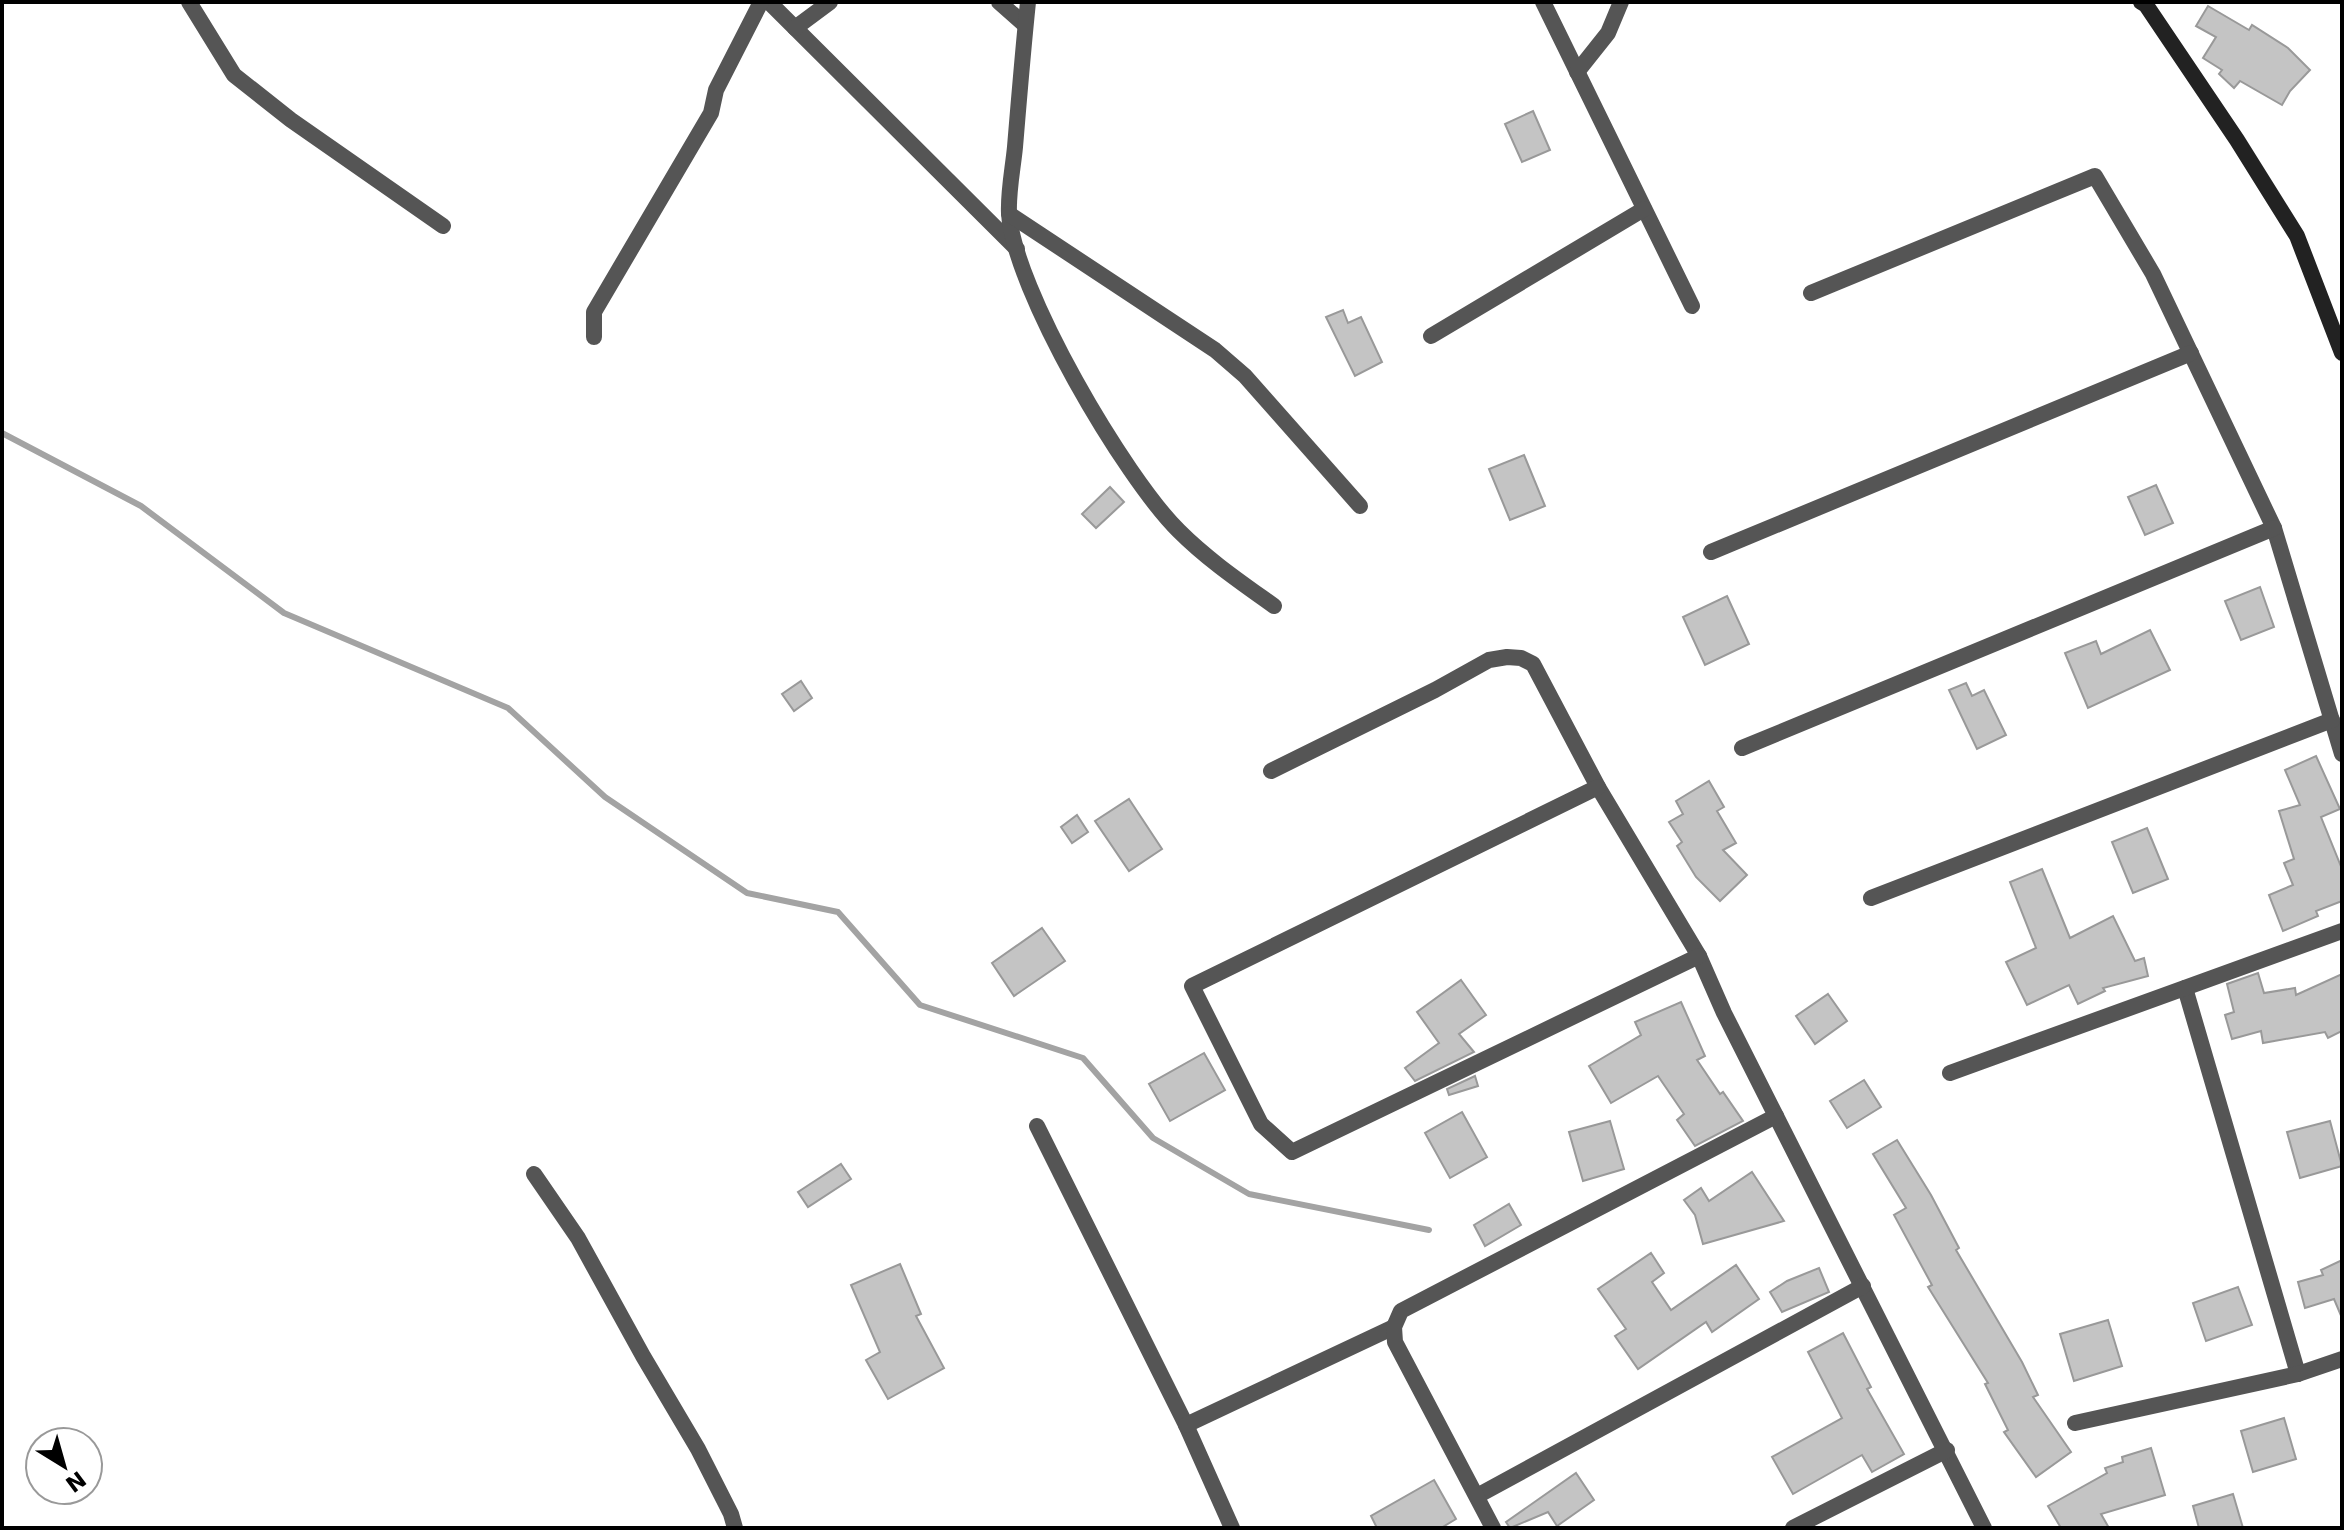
<svg xmlns="http://www.w3.org/2000/svg" width="2344" height="1530" font-family="'DejaVu Sans',sans-serif">
	<rect width="100%" height="100%" fill="#fff"/>
	<g fill="none" stroke-linecap="round" stroke-linejoin="round">
		<path stroke="#a3a3a3" stroke-width="6" d="M 2,433 L 141,506 L 284,613 L 508,708 L 605,797 L 747,893 L 838,912 L 920,1005 L 1083,1058 L 1153,1138 L 1249,1194 L 1429,1230"/>
	</g>
	<g fill="#c4c4c4" stroke="#999" stroke-width="2">
		<path d="M 2208,6 L 2249,30 L 2252,25 L 2288,48 L 2310,70 L 2290,91 L 2282,105 L 2240,81 L 2234,88 L 2219,74 L 2222,70 L 2203,58 L 2216,37 L 2196,26 Z"/>
		<path d="M 1533,111 L 1550,150 L 1522,162 L 1505,124 Z"/>
		<path d="M 1343,310 L 1348,323 L 1361,317 L 1382,362 L 1355,376 L 1326,317 Z"/>
		<path d="M 1524,455 L 1545,506 L 1510,520 L 1489,469 Z"/>
		<path d="M 2156,485 L 2173,523 L 2145,535 L 2128,497 Z"/>
		<path d="M 1110,487 L 1124,502 L 1096,528 L 1082,514 Z"/>
		<path d="M 2260,587 L 2274,627 L 2241,640 L 2225,601 Z"/>
		<path d="M 1727,596 L 1749,644 L 1705,665 L 1683,617 Z"/>
		<path d="M 2150,630 L 2170,670 L 2088,708 L 2065,653 L 2096,641 L 2101,654 Z"/>
		<path d="M 801,681 L 812,698 L 794,711 L 782,694 Z"/>
		<path d="M 1966,683 L 1972,696 L 1984,690 L 2006,735 L 1977,749 L 1949,690 Z"/>
		<path d="M 2316,756 L 2340,809 L 2321,817 L 2342,869 L 2342,901 L 2316,911 L 2318,916 L 2283,931 L 2269,895 L 2293,885 L 2284,863 L 2294,859 L 2279,811 L 2300,805 L 2285,770 Z"/>
		<path d="M 1709,781 L 1724,807 L 1717,811 L 1736,843 L 1723,850 L 1747,875 L 1720,901 L 1696,877 L 1677,846 L 1682,842 L 1669,822 L 1683,814 L 1676,801 Z"/>
		<path d="M 1129,799 L 1162,849 L 1129,871 L 1095,821 Z"/>
		<path d="M 1077,815 L 1088,832 L 1072,843 L 1061,827 Z"/>
		<path d="M 2147,828 L 2168,879 L 2133,893 L 2112,842 Z"/>
		<path d="M 2042,869 L 2070,938 L 2113,916 L 2135,961 L 2144,958 L 2148,976 L 2103,988 L 2105,991 L 2078,1004 L 2069,985 L 2027,1005 L 2006,962 L 2036,948 L 2010,882 Z"/>
		<path d="M 1042,928 L 1065,961 L 1014,996 L 992,963 Z"/>
		<path d="M 2258,973 L 2264,993 L 2295,988 L 2296,995 L 2342,974 L 2342,1031 L 2328,1038 L 2325,1032 L 2263,1043 L 2261,1031 L 2232,1039 L 2225,1015 L 2234,1012 L 2227,984 Z"/>
		<path d="M 1461,980 L 1486,1015 L 1459,1034 L 1474,1052 L 1415,1081 L 1405,1068 L 1439,1043 L 1417,1012 Z"/>
		<path d="M 1828,994 L 1847,1021 L 1815,1044 L 1796,1016 Z"/>
		<path d="M 1681,1002 L 1705,1056 L 1697,1060 L 1720,1094 L 1723,1092 L 1743,1121 L 1695,1146 L 1677,1120 L 1684,1114 L 1658,1076 L 1611,1103 L 1589,1066 L 1641,1035 L 1635,1022 Z"/>
		<path d="M 1204,1053 L 1225,1090 L 1170,1121 L 1149,1084 Z"/>
		<path d="M 1475,1076 L 1478,1086 L 1449,1095 L 1447,1089 Z"/>
		<path d="M 1864,1080 L 1881,1107 L 1847,1128 L 1830,1101 Z"/>
		<path d="M 1462,1112 L 1487,1157 L 1450,1178 L 1425,1133 Z"/>
		<path d="M 1610,1121 L 1624,1169 L 1583,1181 L 1569,1132 Z"/>
		<path d="M 2330,1121 L 2342,1166 L 2300,1178 L 2287,1132 Z"/>
		<path d="M 1897,1140 L 1931,1195 L 1959,1248 L 1956,1250 L 2022,1362 L 2038,1395 L 2033,1397 L 2071,1452 L 2036,1477 L 2004,1432 L 2008,1430 L 1985,1384 L 1988,1383 L 1928,1287 L 1932,1285 L 1894,1215 L 1906,1208 L 1873,1154 Z"/>
		<path d="M 841,1164 L 851,1179 L 808,1207 L 798,1192 Z"/>
		<path d="M 1752,1172 L 1784,1221 L 1703,1244 L 1695,1215 L 1684,1200 L 1701,1188 L 1709,1201 Z"/>
		<path d="M 1509,1204 L 1521,1225 L 1485,1246 L 1474,1225 Z"/>
		<path d="M 1651,1253 L 1664,1273 L 1652,1282 L 1671,1310 L 1736,1265 L 1759,1299 L 1712,1332 L 1706,1322 L 1638,1369 L 1615,1336 L 1626,1329 L 1598,1289 Z"/>
		<path d="M 2342,1260 L 2342,1318 L 2334,1299 L 2305,1308 L 2298,1282 L 2323,1275 L 2321,1270 Z"/>
		<path d="M 900,1264 L 921,1314 L 916,1316 L 944,1368 L 888,1399 L 866,1360 L 880,1352 L 851,1285 Z"/>
		<path d="M 1819,1268 L 1829,1292 L 1782,1312 L 1770,1292 L 1787,1281 Z"/>
		<path d="M 2238,1287 L 2252,1325 L 2206,1341 L 2193,1303 Z"/>
		<path d="M 2108,1320 L 2122,1366 L 2074,1381 L 2060,1334 Z"/>
		<path d="M 1843,1333 L 1871,1387 L 1867,1389 L 1904,1454 L 1872,1472 L 1862,1455 L 1793,1494 L 1772,1457 L 1842,1418 L 1808,1352 Z"/>
		<path d="M 2284,1418 L 2296,1459 L 2253,1472 L 2241,1431 Z"/>
		<path d="M 2151,1448 L 2165,1495 L 2101,1514 L 2109,1528 L 2061,1528 L 2048,1506 L 2107,1473 L 2105,1468 L 2123,1462 L 2122,1457 Z"/>
		<path d="M 1576,1473 L 1594,1500 L 1557,1526 L 1548,1512 L 1510,1528 L 1506,1522 Z"/>
		<path d="M 1434,1480 L 1456,1519 L 1441,1528 L 1377,1528 L 1371,1516 Z"/>
		<path d="M 2233,1494 L 2243,1528 L 2199,1528 L 2193,1506 Z"/>
	</g>
	<g fill="none" stroke-linecap="round" stroke-linejoin="round">
		<g stroke="#555" stroke-width="16">
			<path d="M 189,2 L 234,75 L 291,120 L 443,226"/>
			<path d="M 769,2 L 1017,249"/>
			<path d="M 999,2 L 1025,25"/>
			<path d="M 1028,2 C 1023,50 1019,99 1015,147 C 1013,168 1008,192 1009,213 C 1013,288 1125,478 1179,531 C 1208,560 1242,583 1274,606"/>
			<path d="M 1543,2 L 1692,306"/>
			<path d="M 795,28 L 830,2"/>
			<path d="M 1577,72 L 1608,33 L 1621,2"/>
			<path d="M 1009,214 L 1215,350 L 1245,376 L 1360,506"/>
			<path d="M 1811,293 L 2095,176 L 2153,274 L 2274,528 L 2342,754"/>
			<path d="M 1431,336 L 1644,209"/>
			<path d="M 594,337 L 594,312 L 711,113 L 716,90 L 761,2"/>
			<path d="M 1711,552 L 2191,353"/>
			<path d="M 1742,748 L 2274,528"/>
			<path d="M 1271,771 L 1435,690 L 1489,660 L 1507,657 L 1521,658 L 1533,664 L 1598,787 L 1699,956 L 1724,1013 L 1984,1528"/>
			<path d="M 1598,787 L 1192,986 L 1261,1124 L 1292,1152 L 1699,956"/>
			<path d="M 1871,898 L 2332,720"/>
			<path d="M 2185,988 L 2298,1374"/>
			<path d="M 1950,1073 L 2342,931"/>
			<path d="M 1037,1126 L 1186,1425 L 1232,1528"/>
			<path d="M 534,1174 L 578,1238 L 643,1356 L 698,1449 L 731,1514 L 735,1528"/>
			<path d="M 2075,1423 L 2298,1374 L 2342,1359"/>
			<path d="M 1186,1425 L 1394,1327"/>
			<path d="M 1477,1496 L 1863,1286"/>
			<path d="M 1493,1528 L 1395,1342 L 1394,1327 L 1401,1311 L 1776,1116"/>
			<path d="M 1793,1528 L 1947,1450"/>
		</g>
		<path stroke="#222" stroke-width="16" d="M 2141,2 L 2146,5 L 2237,140 L 2297,236 L 2342,353"/>
	</g>
	<rect width="2344" height="1530" fill="none" stroke="#000000" stroke-width="8"/>
	<g transform="translate(64 1466) rotate(143)"><circle r="38" fill="#ffffff" stroke="#999999" stroke-width="2"/>
	<path d="M0-6L14 30L0 20L-14 30Z" fill="#000000"/>
	<text y="-12" font-size="22" font-weight="bold" text-anchor="middle" fill="#000000">N</text>
	</g>
</svg>
